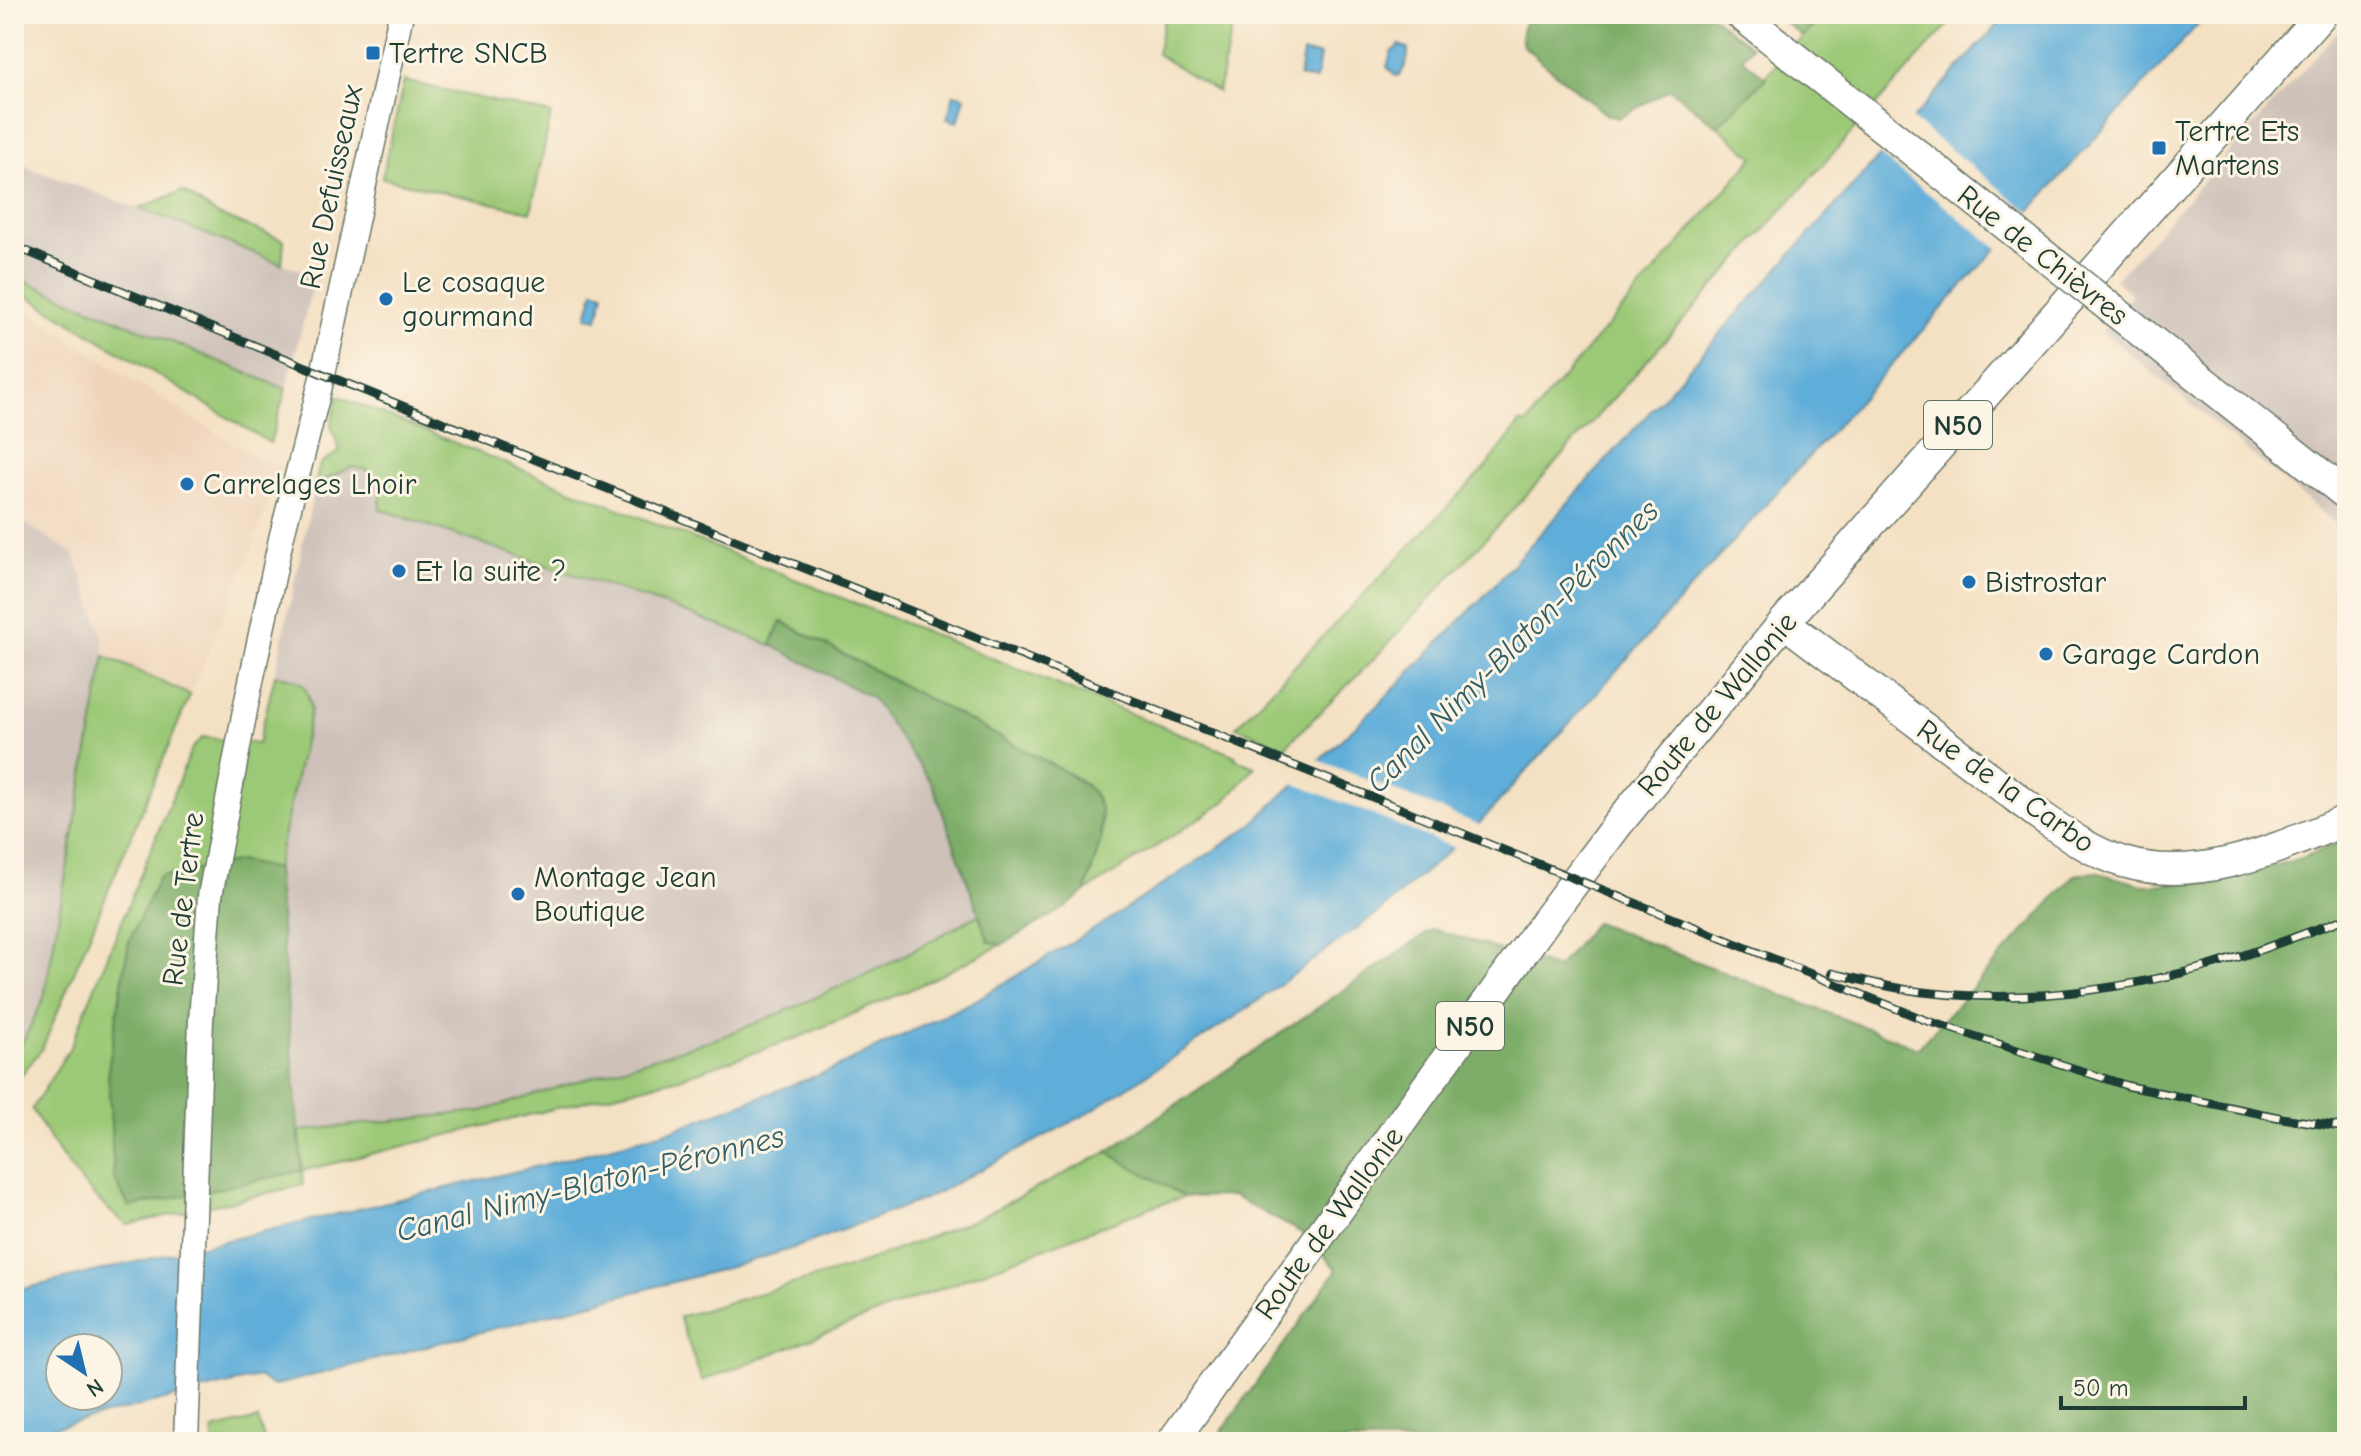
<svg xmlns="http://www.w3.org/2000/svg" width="2361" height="1456" font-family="'Comic Neue',sans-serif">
	<rect width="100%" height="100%" fill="#fcf5e5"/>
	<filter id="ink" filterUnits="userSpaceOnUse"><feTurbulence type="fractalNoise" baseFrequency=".0125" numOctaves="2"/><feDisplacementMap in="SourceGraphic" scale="16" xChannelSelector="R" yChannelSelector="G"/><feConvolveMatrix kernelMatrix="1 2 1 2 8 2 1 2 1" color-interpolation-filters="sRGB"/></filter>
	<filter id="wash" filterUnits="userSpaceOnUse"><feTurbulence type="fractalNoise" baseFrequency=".006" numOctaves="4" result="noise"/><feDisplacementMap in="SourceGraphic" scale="32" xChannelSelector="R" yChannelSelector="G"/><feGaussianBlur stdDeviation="1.8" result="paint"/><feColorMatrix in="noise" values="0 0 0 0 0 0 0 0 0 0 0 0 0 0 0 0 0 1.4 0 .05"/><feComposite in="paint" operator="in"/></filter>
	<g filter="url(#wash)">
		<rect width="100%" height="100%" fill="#f4e1c4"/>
		<path fill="#f0d5bc" d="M 14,304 L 256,458 L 281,467 L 246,563 L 190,695 L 105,656 L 102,633 L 74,554 L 14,516 Z"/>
		<g fill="#cec1b9">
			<path d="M 2347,21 L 2347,533 L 2102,331 L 2132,294 L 2115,280 Z"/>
			<path d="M 14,162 L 315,276 L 286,389 L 14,277 Z"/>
			<path d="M 351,467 L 367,470 L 381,486 L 676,609 L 771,645 L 871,697 L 933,785 L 978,915 L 890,963 L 795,1007 L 721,1037 L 482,1111 L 300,1131 L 276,869 L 311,709 L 275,675 L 315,485 Z"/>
			<path d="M 14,516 L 74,554 L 102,633 L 105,656 L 60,938 L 44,998 L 14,1060 Z"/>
		</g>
		<g fill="#9cc977" stroke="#5e8356" stroke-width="2">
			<path d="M 1165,14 L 1235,14 L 1218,92 L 1157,54 Z"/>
			<path d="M 1825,14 L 1958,14 L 1530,491 L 1369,664 L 1285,747 L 1236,727 L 1485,468 L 1521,422 L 1526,425 L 1547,396 L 1754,157 L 1717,126 Z"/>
			<path d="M 404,81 L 551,114 L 531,212 L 382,178 Z"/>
			<path d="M 183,191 L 216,214 L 284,240 L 282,264 L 140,208 Z"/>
			<path d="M 14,277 L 286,389 L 270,443 L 14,288 Z"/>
			<path d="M 338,396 L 1236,756 L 1235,759 L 1255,767 L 1225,802 L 1085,892 C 1094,861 1116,817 1089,788 C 1083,781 1071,775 1062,770 L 781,621 L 771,645 L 676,609 L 380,509 L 381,486 L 367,470 L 351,467 L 315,485 L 320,464 L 340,451 L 331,425 Z"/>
			<path d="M 105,656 L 190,695 L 42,1049 L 14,1084 L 14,1060 L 44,998 Z"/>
			<path d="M 275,675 C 301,680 307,682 311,709 L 276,869 L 239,861 L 129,941 L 108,1070 L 114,1178 L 302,1171 L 300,1131 L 482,1111 L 721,1037 L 795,1007 L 890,963 L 978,915 L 989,941 L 1001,945 L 916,987 L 797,1038 L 679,1078 L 302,1171 L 303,1185 L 127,1225 C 86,1194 57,1153 32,1109 L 71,1046 L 192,748 L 203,737 L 258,744 Z"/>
			<path d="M 1107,1152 L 1185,1197 L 1154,1206 L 702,1381 L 679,1317 L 858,1265 L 980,1217 Z"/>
			<path d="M 258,1419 L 265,1442 L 213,1442 L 213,1430 Z"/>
		</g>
		<g fill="#7dad68" stroke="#4e754e" stroke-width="2">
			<path d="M 1526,14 L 1709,14 L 1752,47 L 1742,58 L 1766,78 L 1717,126 L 1670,89 L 1619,118 L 1607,115 L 1523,46 L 1521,37 Z"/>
			<path d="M 1774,14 L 1825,14 L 1803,37 Z"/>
			<path d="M 781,621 L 1062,770 L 1089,788 L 1101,809 L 1100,842 L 1085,892 L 1065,908 L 1001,945 L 989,942 L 933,785 L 871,697 L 771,645 Z"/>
			<path d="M 2347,839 L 2347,1442 L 1214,1442 L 1337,1270 L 1306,1235 L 1233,1196 L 1185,1197 L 1107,1152 L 1433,929 L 1558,968 L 1595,922 L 1918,1048 L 2075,875 L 2095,872 L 2143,885 L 2213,882 L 2302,858 Z"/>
			<path d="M 239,861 L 276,869 L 302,1171 L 129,1207 L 114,1178 L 108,1070 L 129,941 L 159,877 Z"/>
		</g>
		<g fill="#5fadd9" stroke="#3f7586" stroke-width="2" fill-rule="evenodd">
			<path d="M 2007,14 L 2207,14 L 1476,827 L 1379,912 L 1241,1013 L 1085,1115 L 927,1198 L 797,1247 L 727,1268 L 273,1386 L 258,1377 L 14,1437 L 14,1291 L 551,1163 L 672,1130 L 829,1071 L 974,1001 L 1109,920 L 1249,827 L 1381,702 L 1488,592 ZM 60,1348 L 108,1348 L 108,1396 L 60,1396 Z"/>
			<path d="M 1400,45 L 1408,49 C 1409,57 1405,68 1400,75 L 1395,76 L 1387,67 L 1391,52 Z"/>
			<path d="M 1303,53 L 1320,55 L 1316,80 L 1299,77 Z"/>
			<path d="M 954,94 L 965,97 L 958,122 L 947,119 Z"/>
			<path d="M 594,290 L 604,293 L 598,319 L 587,317 Z"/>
		</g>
		<g fill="#f4e1c4">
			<path d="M 1909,117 L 2032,214 L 2000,250 L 1877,153 Z"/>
			<path d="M 1316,759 L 1482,826 L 1457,849 L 1291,782 Z"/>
		</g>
	</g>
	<g filter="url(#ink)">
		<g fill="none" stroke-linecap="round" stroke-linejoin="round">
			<g stroke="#6a7666" stroke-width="27">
				<path id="minor" d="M 186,1442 L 201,1020 L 210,896 L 246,705 L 281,539 L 323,374 L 401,14"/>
			</g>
			<g stroke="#6a7666" stroke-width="33">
				<g id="major">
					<path d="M 1740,14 L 1804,65"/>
					<path d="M 2117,313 L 2347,495"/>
					<path d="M 1784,622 L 2038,814 C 2065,833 2091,852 2123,862 C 2200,885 2277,848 2347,820"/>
					<path d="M 1172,1442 L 1546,920 L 1617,825 L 1784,622 L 2322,14"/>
				</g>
			</g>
			<use href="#minor" stroke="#fff" stroke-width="24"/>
			<use href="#major" stroke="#fff" stroke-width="30"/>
			<g stroke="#1f3d34" stroke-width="9">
				<g id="rail">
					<path d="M 14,246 L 323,374 L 1925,1020 L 2128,1086 L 2282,1118 L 2347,1128"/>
					<path d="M 1832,973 C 1865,981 1899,990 1933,993 C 2025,1003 2120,990 2209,966 C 2256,953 2302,934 2347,918"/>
				</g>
			</g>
			<use href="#rail" stroke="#fcf5e5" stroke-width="6" stroke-dasharray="18" stroke-linecap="butt"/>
			<g stroke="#6a7666" stroke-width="33" stroke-linecap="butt">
				<path id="major-bridge" d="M 1804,65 L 2117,313"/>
			</g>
			<use href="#major-bridge" stroke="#fff" stroke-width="30"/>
		</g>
	</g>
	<g fill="#1f6fb2" stroke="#fcf5e5" stroke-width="3">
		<rect x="365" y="45" width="16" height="16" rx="4"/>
		<rect x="2151" y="140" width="16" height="16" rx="4"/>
		<circle cx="386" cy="299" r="8"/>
		<circle cx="187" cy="484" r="8"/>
		<circle cx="399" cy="571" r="8"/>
		<circle cx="1969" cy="582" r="8"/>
		<circle cx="2046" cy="654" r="8"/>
		<circle cx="518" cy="894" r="8"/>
	</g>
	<g text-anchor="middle" stroke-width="6" stroke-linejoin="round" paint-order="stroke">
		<g fill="#fcf5e5" stroke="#617469" stroke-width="2">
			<rect x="1924" y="401" width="68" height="48" rx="6"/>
			<rect x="1436" y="1002" width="68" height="48" rx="6"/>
		</g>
		<g font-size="28" font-weight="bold" fill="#1f3d34">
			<text x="1958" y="435">N50</text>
			<text x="1470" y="1036">N50</text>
		</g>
		<g font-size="30" fill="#1f3d34" stroke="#fcf5e5" text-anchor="start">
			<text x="389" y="63">Tertre SNCB</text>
			<text x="2175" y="141">Tertre Ets<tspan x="2175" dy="34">Martens</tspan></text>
			<text x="402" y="292">Le cosaque<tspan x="402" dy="34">gourmand</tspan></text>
			<text x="203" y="494">Carrelages Lhoir</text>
			<text x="415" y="581">Et la suite ?</text>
			<text x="1985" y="592">Bistrostar</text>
			<text x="2062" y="664">Garage Cardon</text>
			<text x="534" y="887">Montage Jean<tspan x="534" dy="34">Boutique</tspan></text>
		</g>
		<g font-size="30" fill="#1f3d34" stroke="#fcf5e5">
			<text transform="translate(331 187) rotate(-78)" y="10">Rue Defuisseaux</text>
			<text transform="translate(2043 255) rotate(38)" y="10">Rue de Chièvres</text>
			<text transform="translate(1717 704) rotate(-50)" y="10">Route de Wallonie</text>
			<text transform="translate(2006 786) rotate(35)" y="10">Rue de la Carbo</text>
			<text transform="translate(183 899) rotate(-83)" y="10">Rue de Tertre</text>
			<text transform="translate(1329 1223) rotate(-54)" y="10">Route de Wallonie</text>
		</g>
		<g font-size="32" font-style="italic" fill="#325f66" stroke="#fcf5e5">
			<text transform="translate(1512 646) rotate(-45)" y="11">Canal Nimy-Blaton-Péronnes</text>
			<text transform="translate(590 1183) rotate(-14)" y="11">Canal Nimy-Blaton-Péronnes</text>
		</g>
	</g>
	<rect width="2361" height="1456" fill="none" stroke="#fcf5e5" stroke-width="48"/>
	<g transform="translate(84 1372) rotate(145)"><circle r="38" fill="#fcf5e5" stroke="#a4ab9e" stroke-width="2"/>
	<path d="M0-6L14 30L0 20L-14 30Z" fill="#1f6fb2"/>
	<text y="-12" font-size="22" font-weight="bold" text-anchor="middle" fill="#1f3d34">N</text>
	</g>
	<path d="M2061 1396v12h184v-12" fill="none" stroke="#1f3d34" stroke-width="4"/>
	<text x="2073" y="1396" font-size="24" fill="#1f3d34" stroke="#fcf5e5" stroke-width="6" paint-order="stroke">50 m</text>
</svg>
